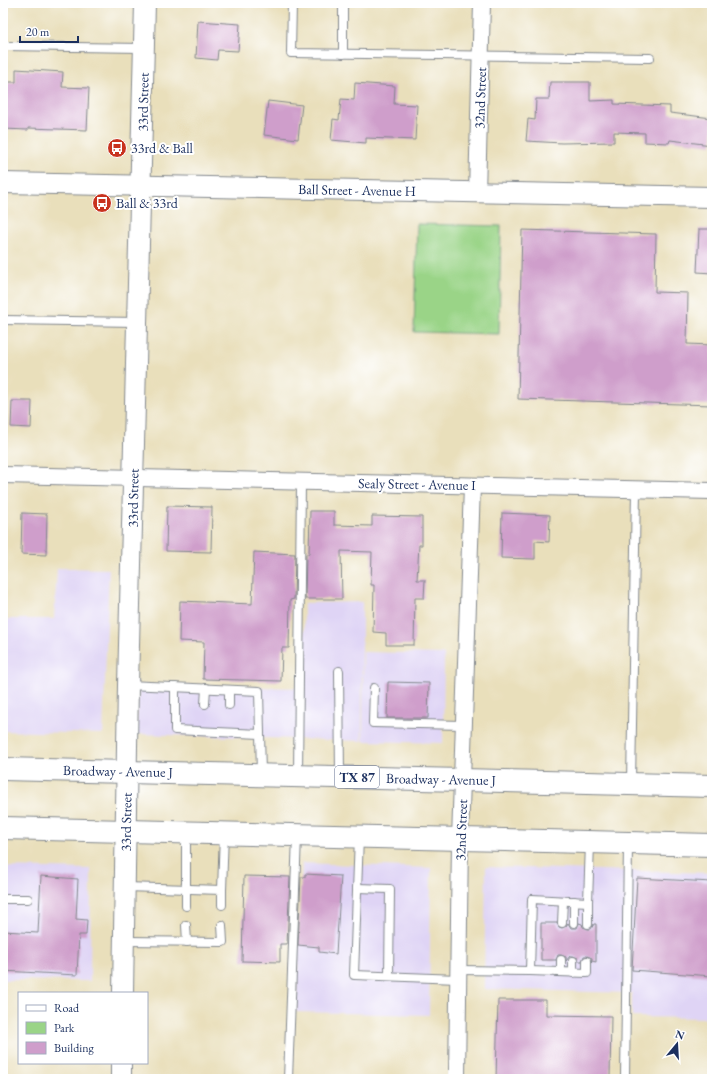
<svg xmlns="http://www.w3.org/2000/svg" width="715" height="1082" font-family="'EB Garamond',serif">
	<rect width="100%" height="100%" fill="#fff"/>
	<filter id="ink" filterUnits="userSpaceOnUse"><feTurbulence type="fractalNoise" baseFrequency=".025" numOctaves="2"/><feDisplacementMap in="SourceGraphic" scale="8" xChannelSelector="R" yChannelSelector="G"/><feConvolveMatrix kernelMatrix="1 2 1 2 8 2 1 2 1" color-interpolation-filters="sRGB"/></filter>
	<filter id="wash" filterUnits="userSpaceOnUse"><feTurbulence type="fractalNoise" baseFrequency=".012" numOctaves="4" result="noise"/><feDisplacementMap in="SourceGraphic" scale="16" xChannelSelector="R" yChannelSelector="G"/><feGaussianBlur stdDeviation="0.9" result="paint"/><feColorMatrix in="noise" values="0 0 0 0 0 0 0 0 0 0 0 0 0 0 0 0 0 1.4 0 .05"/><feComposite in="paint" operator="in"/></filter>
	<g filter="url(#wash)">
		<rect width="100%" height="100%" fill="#e9dfbb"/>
		<g fill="#dfd4f5">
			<path d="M 57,568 L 109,569 L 103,734 L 3,731 L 3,619 L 54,619 Z"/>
			<path d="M 362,602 L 362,741 L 136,734 L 139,685 L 304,688 L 304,603 Z"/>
			<path d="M 363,652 L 444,654 L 443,743 L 363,741 Z"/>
			<path d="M 302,863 L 431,868 L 429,1015 L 296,1012 Z"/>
			<path d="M 3,867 L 91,869 L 90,981 L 3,980 Z"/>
			<path d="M 486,867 L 712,873 L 712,1018 L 632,1017 L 632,993 L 484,989 Z"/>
		</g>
		<path fill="#9ad487" stroke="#5a8272" d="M 417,224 L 501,226 L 499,334 L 414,332 Z"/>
		<g id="blocks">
			<g fill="#cf9ecb">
				<path d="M 198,21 L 240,24 L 238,51 L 218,50 L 217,60 L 196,58 Z"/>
				<path d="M 16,69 L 63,72 L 62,87 L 89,88 L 87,130 L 28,128 L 28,130 L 3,129 L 3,82 L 16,82 Z"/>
				<path d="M 550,82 L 590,82 L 590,101 L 614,100 L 614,104 L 670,106 L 670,113 L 712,118 L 712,145 L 670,140 L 669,143 L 645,142 L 645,133 L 614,132 L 614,142 L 562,143 L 526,141 L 528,119 L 535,120 L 536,99 L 549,99 Z"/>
				<path d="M 355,83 L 395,86 L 394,104 L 417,105 L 415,140 L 366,138 L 366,143 L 331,140 L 333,119 L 339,120 L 341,99 L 354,100 Z"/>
				<path d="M 268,101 L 302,105 L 298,139 L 264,135 Z"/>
				<path d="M 699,229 L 712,229 L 712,273 L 697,272 Z"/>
				<path d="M 522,230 L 656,234 L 655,292 L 688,293 L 687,344 L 712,345 L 712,405 L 518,399 Z"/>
				<path d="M 12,401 L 32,401 L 31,428 L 11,427 Z"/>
				<path d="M 167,506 L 212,507 L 211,552 L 166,551 Z"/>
				<path d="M 310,511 L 334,511 L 334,525 L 372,526 L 372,516 L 422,517 L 422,545 L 419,545 L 417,580 L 425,580 L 424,598 L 415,598 L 414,645 L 386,645 L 386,633 L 373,632 L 374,585 L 371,585 L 372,552 L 341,551 L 342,599 L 305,599 L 306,554 L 309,554 Z"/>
				<path d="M 22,513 L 47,514 L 46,555 L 21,554 Z"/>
				<path d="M 502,513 L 550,515 L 549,542 L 535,541 L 535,559 L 501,558 Z"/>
				<path d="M 254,552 L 295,554 L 294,599 L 290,600 L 289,648 L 282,648 L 281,681 L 203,679 L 204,642 L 179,641 L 180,601 L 252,604 Z"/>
				<path d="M 388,682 L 429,683 L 428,718 L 387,718 Z"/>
				<path d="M 305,874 L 341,876 L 336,954 L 319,952 L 319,947 L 298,945 L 301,877 L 305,877 Z"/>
				<path d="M 41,876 L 78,879 L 76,919 L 87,920 L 86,935 L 79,935 L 77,975 L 3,971 L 3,931 L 38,933 Z"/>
				<path d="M 244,876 L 290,877 L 287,944 L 280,944 L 280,962 L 242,961 Z"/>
				<path d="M 637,878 L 712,882 L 712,976 L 632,970 Z"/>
				<path d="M 541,923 L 557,923 L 559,927 L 562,928 L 566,926 L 568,923 L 571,928 L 577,928 L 579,923 L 582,924 L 583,927 L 588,929 L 591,929 L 594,924 L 596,924 L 596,962 L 592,961 L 592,958 L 587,956 L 584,956 L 582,961 L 578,961 L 578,958 L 573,956 L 570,956 L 566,961 L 566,957 L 561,955 L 558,955 L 556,960 L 541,960 Z"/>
				<path d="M 498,1000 L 546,1000 L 546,1015 L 611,1016 L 610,1079 L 496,1079 Z"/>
			</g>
		</g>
	</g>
	<g filter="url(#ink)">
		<use href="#blocks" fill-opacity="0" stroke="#82878c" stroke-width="1"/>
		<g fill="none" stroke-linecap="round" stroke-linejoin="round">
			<g stroke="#82878c" stroke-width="10">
				<g id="service">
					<path d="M 292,3 L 291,53 L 650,58"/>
					<path d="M 3,46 L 143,48"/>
					<path d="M 343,54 L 343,3"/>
					<path d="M 3,320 L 138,322"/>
					<path d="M 339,671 L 340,776"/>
					<path d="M 128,685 L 259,691 L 261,774"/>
					<path d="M 175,687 L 175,730 L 260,734"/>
					<path d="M 374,688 L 373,723 L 464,725"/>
					<path d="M 229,690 L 229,705"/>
					<path d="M 205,704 L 206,688"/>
					<path d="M 298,775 L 301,482"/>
					<path d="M 631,783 L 636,490"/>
					<path d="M 186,833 L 186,906"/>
					<path d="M 359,836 L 354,975 L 458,979"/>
					<path d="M 125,887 L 222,890 L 222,905"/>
					<path d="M 357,888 L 390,889 L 389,976"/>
					<path d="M 222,890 L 224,833"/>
					<path d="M 3,899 L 28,899"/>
					<path d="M 562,923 L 563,901"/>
					<path d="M 574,923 L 574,901"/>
					<path d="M 588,924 L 588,902"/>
					<path d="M 186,925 L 187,942"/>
					<path d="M 124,941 L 223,942 L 222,925"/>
					<path d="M 573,961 L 573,973"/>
					<path d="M 458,970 L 530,971 L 532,899 L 588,902 L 590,843"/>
					<path d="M 530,971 L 587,973 L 587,961"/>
					<path d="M 561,972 L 561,960"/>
					<path d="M 288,1079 L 297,836"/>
					<path d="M 625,1079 L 628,844"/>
				</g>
			</g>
			<g stroke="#82878c" stroke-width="18">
				<g id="minor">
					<path d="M 477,193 L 482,3"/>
					<path d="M 3,475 L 712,491"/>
					<path d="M 457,1079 L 460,839 L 472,486"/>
				</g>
			</g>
			<g stroke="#82878c" stroke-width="22">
				<g id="tertiary">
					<path d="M 3,183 L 712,197"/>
					<path d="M 123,993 L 128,685 L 145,3"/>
					<path d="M 121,1079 L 121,1063"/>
				</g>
			</g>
			<g stroke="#82878c" stroke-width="24">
				<g id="primary">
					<path d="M 3,769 L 712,786"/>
					<path d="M 3,828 L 712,845"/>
				</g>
			</g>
			<use href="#service" stroke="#fff" stroke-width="8"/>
			<use href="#minor" stroke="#fff" stroke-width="16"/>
			<use href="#tertiary" stroke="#fff" stroke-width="20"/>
			<use href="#primary" stroke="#fff" stroke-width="22"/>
		</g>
	</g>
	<defs>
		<g id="bus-disc" transform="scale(1)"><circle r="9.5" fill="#c8321e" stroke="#fff"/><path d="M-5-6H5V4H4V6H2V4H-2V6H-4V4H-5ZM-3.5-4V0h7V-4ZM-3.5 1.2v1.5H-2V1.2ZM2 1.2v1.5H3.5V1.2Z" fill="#fff"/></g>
	</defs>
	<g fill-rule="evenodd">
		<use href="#bus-disc" x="117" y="148"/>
		<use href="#bus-disc" x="102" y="203"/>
	</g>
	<g text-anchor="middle" stroke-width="4" stroke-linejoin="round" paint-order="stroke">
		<rect fill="#fff" stroke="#5f6d8e" stroke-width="1" x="335" y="766" width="44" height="22" rx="3"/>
		<g font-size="13" font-weight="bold" fill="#1b2f5e">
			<text x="357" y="782">TX 87</text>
		</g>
		<g font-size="14" fill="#1b2f5e" stroke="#fff">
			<text transform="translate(480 98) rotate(-88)" y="5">32nd Street</text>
			<text transform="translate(143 102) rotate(-89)" y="5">33rd Street</text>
			<text transform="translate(357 190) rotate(1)" y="5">Ball Street - Avenue H</text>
			<text transform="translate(417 484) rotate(1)" y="5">Sealy Street - Avenue I</text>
			<text transform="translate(133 498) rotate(-89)" y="5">33rd Street</text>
			<text transform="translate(118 771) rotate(1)" y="5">Broadway - Avenue J</text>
			<text transform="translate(441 779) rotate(1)" y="5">Broadway - Avenue J</text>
			<text transform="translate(126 822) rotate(-89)" y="5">33rd Street</text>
			<text transform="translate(461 830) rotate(-88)" y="5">32nd Street</text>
		</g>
		<g font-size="14" fill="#1b2f5e" stroke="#fff" text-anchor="start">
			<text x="131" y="153">33rd &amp; Ball</text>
			<text x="116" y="208">Ball &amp; 33rd</text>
		</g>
	</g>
	<rect width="715" height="1082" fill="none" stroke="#fff" stroke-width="16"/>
	<rect x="18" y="992" width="130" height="72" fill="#ffffff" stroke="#a4acbf"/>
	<rect x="26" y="1005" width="20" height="6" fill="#ffffff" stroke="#a4acbf"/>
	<text x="54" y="1012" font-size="12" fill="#1b2f5e">Road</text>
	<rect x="26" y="1022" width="20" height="12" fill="#9ad487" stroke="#a4acbf"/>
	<text x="54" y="1032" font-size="12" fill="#1b2f5e">Park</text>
	<rect x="26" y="1042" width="20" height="12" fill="#cf9ecb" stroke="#a4acbf"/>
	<text x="54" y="1052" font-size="12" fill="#1b2f5e">Building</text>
	<g transform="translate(677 1044) rotate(18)" stroke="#ffffff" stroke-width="3" paint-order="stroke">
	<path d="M0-3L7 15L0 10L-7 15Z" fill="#1b2f5e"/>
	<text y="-6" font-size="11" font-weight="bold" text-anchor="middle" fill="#1b2f5e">N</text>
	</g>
	<path d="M20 36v6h58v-6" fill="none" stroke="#1b2f5e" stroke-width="2"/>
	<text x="26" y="36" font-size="12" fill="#1b2f5e" stroke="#ffffff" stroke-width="3" paint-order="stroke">20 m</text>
</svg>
